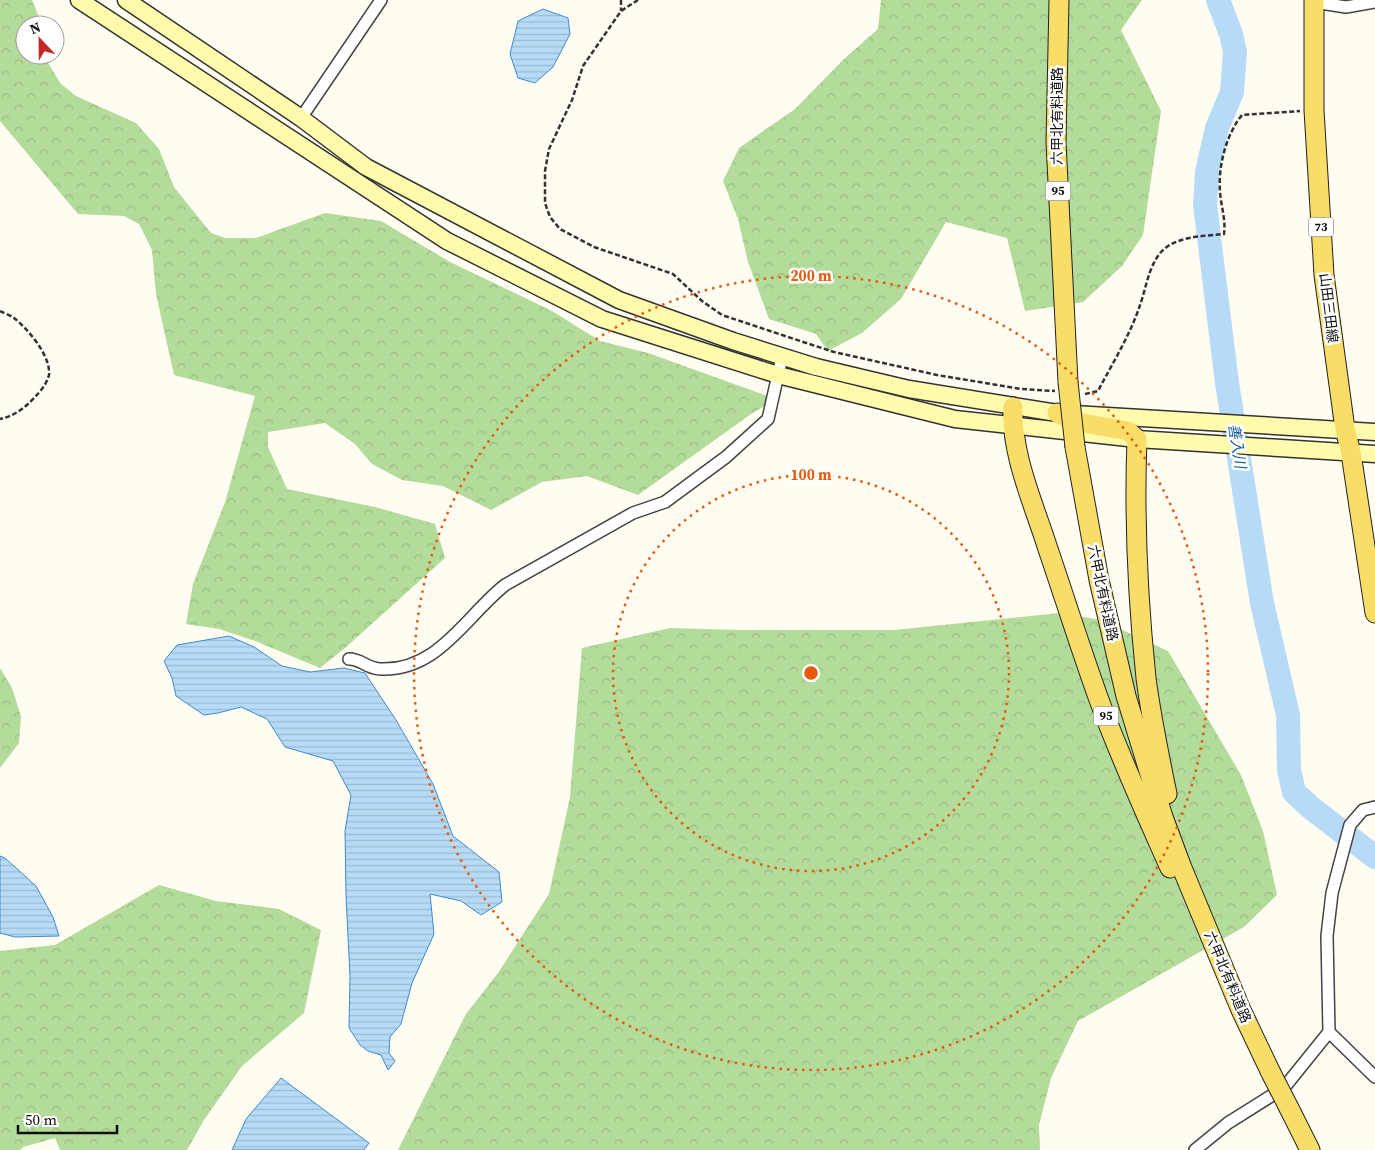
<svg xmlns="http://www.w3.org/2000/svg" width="1375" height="1150" font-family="'Source Serif 4','Noto Sans JP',serif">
	<defs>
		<pattern id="forest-crowns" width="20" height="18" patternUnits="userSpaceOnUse" patternTransform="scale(1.25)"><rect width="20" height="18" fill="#b3db9a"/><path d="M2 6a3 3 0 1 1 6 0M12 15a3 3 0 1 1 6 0" fill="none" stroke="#99bb84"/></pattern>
		<pattern id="water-rules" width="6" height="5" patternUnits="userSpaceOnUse" patternTransform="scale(1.25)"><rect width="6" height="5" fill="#b7dbf6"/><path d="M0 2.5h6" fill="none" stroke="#9cbbd2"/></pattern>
	</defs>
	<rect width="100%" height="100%" fill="#fffdf2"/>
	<g fill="url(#forest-crowns)">
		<path d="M 0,0 L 32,0 L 42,25 L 25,25 L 25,55 L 47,55 L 48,63 L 61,84 L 76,96 L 136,123 L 159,149 L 174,187 L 211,233 L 225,238 L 256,238 L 325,213 L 381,221 L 450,262 L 552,311 L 600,341 L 648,353 L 776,399 L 751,414 L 638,495 L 587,476 L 542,482 L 491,510 L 443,486 L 402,480 L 372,464 L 355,444 L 325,423 L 268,432 L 268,447 L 287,489 L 375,507 L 435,524 L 445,558 L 345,648 L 320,668 L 255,641 L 219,629 L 186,624 L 193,584 L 225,502 L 255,396 L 174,375 L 156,294 L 152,250 L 139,224 L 124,216 L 78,214 L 0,121 Z"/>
		<path d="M 881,0 L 1142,0 L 1121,30 L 1161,111 L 1143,235 L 1122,266 L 1083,302 L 1025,311 L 1007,238 L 946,222 L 901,299 L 862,333 L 828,351 L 816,334 L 769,319 L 748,262 L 738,219 L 723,181 L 739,148 L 795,109 L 844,59 L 878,29 Z"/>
		<path d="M 1060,613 L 1101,620 L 1168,651 L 1241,775 L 1263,831 L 1277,895 L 1244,927 L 1078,1021 L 1051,1078 L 1039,1125 L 1040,1150 L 398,1150 L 466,1014 L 498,973 L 549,894 L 570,797 L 582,648 L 670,628 L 740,630 L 894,630 Z"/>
		<path d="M 0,668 L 12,688 L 21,716 L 19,743 L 0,768 Z"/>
		<path d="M 159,885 L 216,901 L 279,909 L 321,930 L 304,1013 L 242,1066 L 204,1120 L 187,1150 L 60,1150 L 55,1138 L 23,1147 L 20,1150 L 0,1150 L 0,951 L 55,945 Z"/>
	</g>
	<g fill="url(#water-rules)" stroke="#3d8bce">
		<path d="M 543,9 L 568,18 L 570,34 L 553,67 L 535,83 L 518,78 L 510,54 L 518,21 Z"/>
		<path d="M 229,636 L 254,647 L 282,666 L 310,672 L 344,668 L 365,673 L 396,720 L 433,784 L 453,836 L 499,872 L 502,902 L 481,915 L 461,901 L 430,894 L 434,934 L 412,983 L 401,1024 L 390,1037 L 389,1053 L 395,1061 L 388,1070 L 381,1055 L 368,1051 L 360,1045 L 349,1028 L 350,976 L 346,896 L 345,831 L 351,795 L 333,761 L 285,747 L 267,719 L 241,707 L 218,713 L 204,715 L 176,696 L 172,678 L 164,661 L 177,645 Z"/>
		<path d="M 0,856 L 5,858 L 36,886 L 53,917 L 59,936 L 15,937 L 0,933 Z"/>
		<path d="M 281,1078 L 369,1143 L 364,1150 L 232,1150 L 246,1119 Z"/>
	</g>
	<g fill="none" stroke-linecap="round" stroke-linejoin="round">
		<path stroke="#b7dbf6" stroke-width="24" d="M 1218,0 L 1231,34 L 1235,52 L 1232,92 L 1217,128 L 1207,172 L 1205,205 L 1227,383 L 1262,603 L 1288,715 L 1289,770 L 1294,792 L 1310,807 L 1375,857"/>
		<g stroke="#434343" stroke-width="14">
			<g id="street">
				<path d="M 1314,2 L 1346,7 L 1375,2"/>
				<path d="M 301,118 L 381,0"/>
				<path d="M 349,659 C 362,659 367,669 381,669 C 438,671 465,617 505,585 L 633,513 L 665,502 L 726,457 L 768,419 L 782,357"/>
				<path d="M 1329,1032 L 1375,1077"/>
				<path d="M 1195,1150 L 1228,1123 L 1271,1096 L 1287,1084 L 1329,1032 L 1327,936 L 1332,893 L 1350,825 L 1363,810 L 1375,807"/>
			</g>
		</g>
		<g stroke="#323232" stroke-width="19">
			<g id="secondary">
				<path d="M 79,0 L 447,241 L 602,319 L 778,375 L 955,419 L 1137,439 L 1375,454"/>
				<path d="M 126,0 L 301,118 L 366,167 L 619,300 L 733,341 L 816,367 L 909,389 L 1057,413 L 1375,432"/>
			</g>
		</g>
		<g stroke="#212121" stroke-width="21">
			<g id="primary">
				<path d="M 1059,0 L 1056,142 L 1068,382"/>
				<path d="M 1314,0 L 1314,110 L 1324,275 L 1345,429 L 1351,453 L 1375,613"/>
				<path d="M 1013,407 C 1011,454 1033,502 1047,546 C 1064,596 1080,647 1098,697 C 1119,755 1145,812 1170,868"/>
				<path d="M 1057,413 L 1077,422 L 1128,431 L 1137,439 C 1134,517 1138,601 1146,678 C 1151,717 1159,755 1167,794"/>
				<path d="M 1075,447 L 1099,580 L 1126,696 L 1163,817 L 1182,868 L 1241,1010 L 1271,1073"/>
				<path d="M 1289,1108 L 1310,1150"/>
			</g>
		</g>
		<g stroke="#323232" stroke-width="2.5" stroke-dasharray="5 2.5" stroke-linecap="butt">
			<path d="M 621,0 L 621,11"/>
			<path d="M 638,0 L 621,11 L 583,66 L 572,100 L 549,149 L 545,171 L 545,203 L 550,217 L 560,229 L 594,247 L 673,274 L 702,301 L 722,315 L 788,337 L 834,352 L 937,375 L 1021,389 L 1055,391"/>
			<path d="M 0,311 C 4,313 10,315 14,318 C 28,329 51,356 49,375 C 47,383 41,391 35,397 C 25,408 14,416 0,419"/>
			<path d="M 1085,394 L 1098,391 C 1112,364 1129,337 1139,308 C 1146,290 1148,266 1162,251 C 1177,236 1204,236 1224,234 C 1226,220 1221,206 1220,192 C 1218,166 1226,135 1242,115 L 1300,111"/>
		</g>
		<use href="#street" stroke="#fff" stroke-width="11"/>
		<use href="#secondary" stroke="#fffbad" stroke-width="16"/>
		<use href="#primary" stroke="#f8de69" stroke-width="19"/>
		<g stroke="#212121" stroke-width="21" stroke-linecap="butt">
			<g id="primary-bridge">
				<path d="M 1068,382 L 1075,447"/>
				<path d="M 1271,1073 L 1289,1108"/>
			</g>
		</g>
		<use href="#primary-bridge" stroke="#f8de69" stroke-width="19"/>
	</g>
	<g fill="none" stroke="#e8590c" stroke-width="2.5" stroke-dasharray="2.5 5">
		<circle cx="811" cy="673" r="198"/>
		<circle cx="811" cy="673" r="397"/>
	</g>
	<g text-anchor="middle" stroke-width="5" stroke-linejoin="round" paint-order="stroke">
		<g fill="#fff" stroke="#585858" stroke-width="1">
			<rect x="1045.5" y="181.5" width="25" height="19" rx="4"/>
			<rect x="1308.5" y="217.5" width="25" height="19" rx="4"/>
			<rect x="1093.5" y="706.5" width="25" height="19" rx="4"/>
		</g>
		<g font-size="12" font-weight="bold" fill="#101010">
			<text x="1058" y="195">95</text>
			<text x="1321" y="231">73</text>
			<text x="1106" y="720">95</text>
		</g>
		<g font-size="14" fill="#101010" stroke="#fff">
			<text transform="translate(1057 116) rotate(-90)" y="5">六甲北有料道路</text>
			<text transform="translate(1329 308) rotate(83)" y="5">山田三田線</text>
			<text transform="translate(1103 593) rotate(78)" y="5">六甲北有料道路</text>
			<text transform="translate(1228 977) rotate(67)" y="5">六甲北有料道路</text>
		</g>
		<g font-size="15" font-style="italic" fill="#175da3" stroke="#fff">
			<text transform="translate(1237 446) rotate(81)" y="5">善入川</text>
		</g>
	</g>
	<circle cx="811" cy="673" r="8" fill="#e8590c" stroke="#fff" stroke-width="2.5"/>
	<g font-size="15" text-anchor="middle" font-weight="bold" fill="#e8590c" stroke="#fff" stroke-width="5" stroke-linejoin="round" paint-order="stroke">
		<text x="811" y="281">200 m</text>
		<text x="811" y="480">100 m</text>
	</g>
	<g transform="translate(40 40) rotate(338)"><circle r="24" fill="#ffffff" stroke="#9f9f9f"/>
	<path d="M0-4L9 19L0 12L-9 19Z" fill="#c12826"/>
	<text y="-8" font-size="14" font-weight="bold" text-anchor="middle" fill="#101010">N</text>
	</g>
	<path d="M18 1125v8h99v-8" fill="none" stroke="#101010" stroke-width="2.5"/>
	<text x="25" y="1125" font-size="15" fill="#101010" stroke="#ffffff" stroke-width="4" paint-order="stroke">50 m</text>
</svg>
